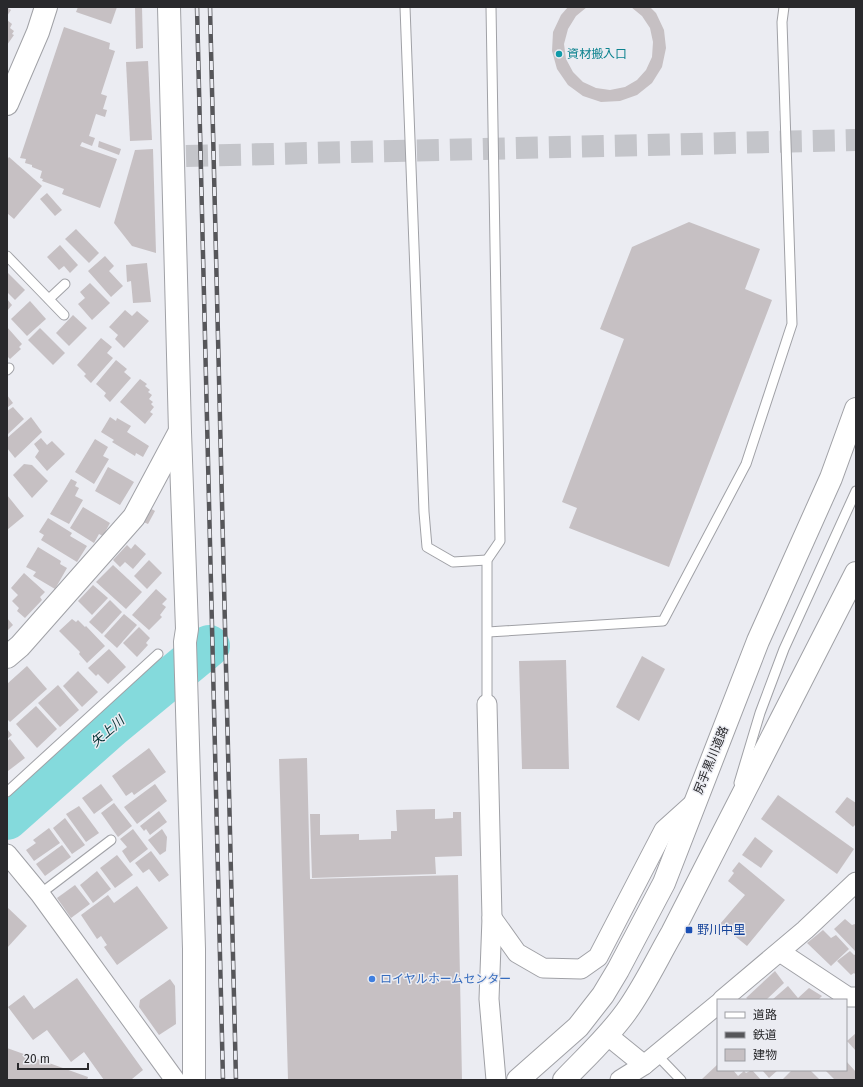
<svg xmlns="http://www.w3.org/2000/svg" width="863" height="1087" font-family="'Fira Sans','Noto Sans JP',sans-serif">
	<rect width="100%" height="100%" fill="#ebecf2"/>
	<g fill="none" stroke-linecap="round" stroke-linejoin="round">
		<path stroke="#84dadc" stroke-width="42" d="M 7,819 L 112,726 L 209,646"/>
	</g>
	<g fill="#c6c0c3">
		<path d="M 7,7 L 11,10 L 7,16 Z"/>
		<path d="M 78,7 L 117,7 L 111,24 L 76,12 Z"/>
		<path d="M 135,7 L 142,7 L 143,48 L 136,49 Z"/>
		<path d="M 568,7 L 587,7 L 576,16 L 568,29 L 564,44 L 566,59 L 573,72 L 583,82 L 596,88 L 610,90 L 625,87 L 637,80 L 646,70 L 652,57 L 653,42 L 650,28 L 642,16 L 631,7 L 650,7 L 656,13 L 664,30 L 666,48 L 662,67 L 652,83 L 637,95 L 620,101 L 601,102 L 583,96 L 568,85 L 557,69 L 552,51 L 553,32 L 561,15 Z"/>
		<path d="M 7,20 L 12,24 L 10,28 L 14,31 L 12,34 L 14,35 L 7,45 Z"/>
		<path d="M 64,27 L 110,43 L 109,49 L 115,51 L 101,94 L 107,96 L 103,109 L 107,110 L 105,117 L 96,114 L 89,136 L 95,138 L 92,146 L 82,142 L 80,146 L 117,159 L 100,208 L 62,194 L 64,189 L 42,181 L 43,179 L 40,178 L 42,171 L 32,167 L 32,165 L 25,163 L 26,159 L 20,158 Z"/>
		<path d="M 148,61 L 152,140 L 130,141 L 126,62 Z"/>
		<path d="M 99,141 L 121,149 L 119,155 L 98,147 Z"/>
		<path d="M 153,149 L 156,253 L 132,246 L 114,223 L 135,150 Z"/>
		<path d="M 9,157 L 42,186 L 14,219 L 7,213 L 7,160 Z"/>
		<path d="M 47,193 L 62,210 L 55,216 L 40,199 Z"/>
		<path d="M 689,222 L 760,249 L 745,289 L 772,300 L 669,567 L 569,528 L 577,508 L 562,502 L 624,339 L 600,329 L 632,247 Z"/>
		<path d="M 76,229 L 99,253 L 89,263 L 65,239 Z"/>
		<path d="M 60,245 L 78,265 L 70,273 L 64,266 L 59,270 L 47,257 Z"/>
		<path d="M 105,256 L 114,266 L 109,271 L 123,286 L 111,297 L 88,271 Z"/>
		<path d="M 147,263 L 151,302 L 133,303 L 131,281 L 127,282 L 126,265 Z"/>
		<path d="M 7,272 L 25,290 L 15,300 L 7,292 Z"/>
		<path d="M 90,283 L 110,303 L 92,320 L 78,304 L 85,298 L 80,292 Z"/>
		<path d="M 7,299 L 12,305 L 7,311 Z"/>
		<path d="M 30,301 L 46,319 L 27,336 L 11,319 Z"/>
		<path d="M 125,310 L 132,316 L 137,311 L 149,321 L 124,348 L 115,339 L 118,335 L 109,327 Z"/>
		<path d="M 73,315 L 87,328 L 69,346 L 56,333 Z"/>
		<path d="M 7,327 L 22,344 L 19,347 L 21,349 L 10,359 L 7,356 Z"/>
		<path d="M 40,328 L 65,353 L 53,365 L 28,340 Z"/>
		<path d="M 101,338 L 112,347 L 107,353 L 113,358 L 91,383 L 84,376 L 86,374 L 77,365 Z"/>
		<path d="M 116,360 L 127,369 L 124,372 L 131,378 L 110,402 L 104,396 L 106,393 L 96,384 Z"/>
		<path d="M 140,379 L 147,384 L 145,386 L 150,390 L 148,392 L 152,395 L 149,399 L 153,402 L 151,404 L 154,407 L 150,412 L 153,414 L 145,424 L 120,402 Z"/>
		<path d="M 7,395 L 13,403 L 7,408 Z"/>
		<path d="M 13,407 L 24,419 L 7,435 L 7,411 Z"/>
		<path d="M 31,417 L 42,432 L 15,458 L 7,448 L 7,438 Z"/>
		<path d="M 110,417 L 116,421 L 117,418 L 131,426 L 127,432 L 149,446 L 143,457 L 136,453 L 135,456 L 112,442 L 114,440 L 101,432 Z"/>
		<path d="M 41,438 L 47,445 L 52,441 L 65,454 L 47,471 L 35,457 L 39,451 L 34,444 Z"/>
		<path d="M 95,439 L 108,447 L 103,456 L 109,459 L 94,484 L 75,472 Z"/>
		<path d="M 24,464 L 32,465 L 48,481 L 32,498 L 13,475 Z"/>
		<path d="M 108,467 L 134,482 L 120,505 L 95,491 Z"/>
		<path d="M 71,479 L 77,482 L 75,486 L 79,488 L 75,496 L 83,500 L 69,524 L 50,514 Z"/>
		<path d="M 7,495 L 24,516 L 7,530 Z"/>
		<path d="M 83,507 L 110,523 L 103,536 L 99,534 L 94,543 L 70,528 Z"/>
		<path d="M 148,507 L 155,511 L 148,524 L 141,521 Z"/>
		<path d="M 48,518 L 72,533 L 70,536 L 87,546 L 77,562 L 41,540 L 44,535 L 39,532 Z"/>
		<path d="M 135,544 L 146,554 L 133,569 L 125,562 L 120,567 L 113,560 L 127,545 L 131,549 Z"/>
		<path d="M 38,547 L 61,561 L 60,564 L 67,568 L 55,589 L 33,576 L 36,572 L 26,567 Z"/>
		<path d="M 149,560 L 162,573 L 147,589 L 134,576 Z"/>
		<path d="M 113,565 L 142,592 L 126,609 L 96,582 Z"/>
		<path d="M 24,573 L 45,592 L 40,597 L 42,600 L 25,618 L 17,611 L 19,608 L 12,601 L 18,595 L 11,588 Z"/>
		<path d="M 93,585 L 108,598 L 92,615 L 78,601 Z"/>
		<path d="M 156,589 L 167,599 L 162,604 L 166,607 L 160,615 L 162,617 L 149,630 L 132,615 Z"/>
		<path d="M 110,600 L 122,612 L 102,634 L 89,622 Z"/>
		<path d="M 124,614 L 137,625 L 117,648 L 104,636 Z"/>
		<path d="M 7,618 L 13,625 L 7,631 Z"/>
		<path d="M 72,619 L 76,622 L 78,620 L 85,627 L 86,626 L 105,646 L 87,663 L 79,654 L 80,652 L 59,631 Z"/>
		<path d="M 139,627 L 150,638 L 146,643 L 148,645 L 137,657 L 123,643 Z"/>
		<path d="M 109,649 L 126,667 L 108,684 L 98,674 L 96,676 L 88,668 Z"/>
		<path d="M 642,656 L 665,669 L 639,721 L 616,707 Z"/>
		<path d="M 566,660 L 569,769 L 522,769 L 519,661 Z"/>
		<path d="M 27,666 L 47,689 L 10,722 L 7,719 L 7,684 Z"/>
		<path d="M 78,671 L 98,692 L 82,707 L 63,686 Z"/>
		<path d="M 58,685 L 79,710 L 60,727 L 38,703 Z"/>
		<path d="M 36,706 L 57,729 L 37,748 L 16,724 Z"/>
		<path d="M 7,729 L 12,735 L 7,739 Z"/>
		<path d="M 10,739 L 25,758 L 8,771 L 7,741 Z"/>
		<path d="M 149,748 L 166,772 L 134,795 L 132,792 L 126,796 L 112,776 Z"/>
		<path d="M 307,758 L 310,879 L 458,875 L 462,1080 L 288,1080 L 279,759 Z"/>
		<path d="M 101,784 L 113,800 L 94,814 L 82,798 Z"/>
		<path d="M 155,784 L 167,801 L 137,824 L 124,807 Z"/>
		<path d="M 778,795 L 854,849 L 837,874 L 761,819 Z"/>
		<path d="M 847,797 L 856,803 L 856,824 L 853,827 L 835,812 Z"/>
		<path d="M 114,803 L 132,826 L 118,837 L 101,813 Z"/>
		<path d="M 79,806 L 99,833 L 86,842 L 66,814 Z"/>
		<path d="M 435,809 L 435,819 L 453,818 L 453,812 L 461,812 L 462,856 L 435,857 L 436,874 L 312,878 L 310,814 L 320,814 L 320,835 L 359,834 L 359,840 L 391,839 L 391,831 L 397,831 L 396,810 Z"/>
		<path d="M 159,811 L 167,822 L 150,835 L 146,829 L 144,831 L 140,826 Z"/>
		<path d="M 65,818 L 85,845 L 72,854 L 53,828 Z"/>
		<path d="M 49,828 L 60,843 L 34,861 L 26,850 L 36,843 L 33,840 Z"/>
		<path d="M 133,829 L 148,849 L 130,863 L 122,851 L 127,847 L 120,839 Z"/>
		<path d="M 162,829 L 167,837 L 166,851 L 160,855 L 148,840 Z"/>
		<path d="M 755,837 L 773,851 L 761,868 L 742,855 Z"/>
		<path d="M 62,845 L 71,857 L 45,876 L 36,864 Z"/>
		<path d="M 151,851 L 169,875 L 159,882 L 149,869 L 143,873 L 135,863 Z"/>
		<path d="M 117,855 L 133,875 L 115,888 L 100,868 Z"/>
		<path d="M 739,862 L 785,900 L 747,946 L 720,924 L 745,895 L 728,881 L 734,873 L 732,871 Z"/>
		<path d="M 97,871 L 111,889 L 93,903 L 80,885 Z"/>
		<path d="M 75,885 L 90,904 L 71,918 L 57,898 Z"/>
		<path d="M 137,886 L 168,928 L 117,965 L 104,947 L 107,945 L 101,936 L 97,939 L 81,915 L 108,895 L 114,903 Z"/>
		<path d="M 7,907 L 27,926 L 7,948 Z"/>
		<path d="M 845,919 L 852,925 L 855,924 L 856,925 L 856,952 L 834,929 Z"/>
		<path d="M 823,930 L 831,938 L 836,935 L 849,949 L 831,966 L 807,943 Z"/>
		<path d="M 850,951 L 854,955 L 856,954 L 856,975 L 854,973 L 851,975 L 837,961 Z"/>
		<path d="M 775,971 L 784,983 L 766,1000 L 749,1000 L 746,998 Z"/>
		<path d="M 77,978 L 143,1070 L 132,1079 L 133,1080 L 104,1080 L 84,1052 L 71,1062 L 47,1030 L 33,1040 L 8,1007 L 24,995 L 34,1009 Z"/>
		<path d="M 170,979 L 175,986 L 176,1024 L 159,1035 L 139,1007 L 140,1000 Z"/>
		<path d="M 788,986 L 798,998 L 809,988 L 822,996 L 818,1000 L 772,1000 Z"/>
		<path d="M 856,1033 L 856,1051 L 847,1041 Z"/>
		<path d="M 7,1048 L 88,1077 L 87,1080 L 7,1080 Z"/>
		<path d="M 846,1061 L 856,1072 L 856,1078 L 854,1080 L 835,1080 L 825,1070 L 846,1070 Z"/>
		<path d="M 718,1064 L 718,1070 L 733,1070 L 738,1076 L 744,1071 L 746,1073 L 752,1070 L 761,1080 L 701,1080 Z"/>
		<path d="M 762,1070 L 778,1070 L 769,1078 Z"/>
		<path d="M 792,1070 L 810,1070 L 820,1080 L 782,1080 Z"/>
	</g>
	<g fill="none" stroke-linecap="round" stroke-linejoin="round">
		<path stroke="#c4c5ca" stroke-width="22" stroke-dasharray="22 11" stroke-linecap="butt" d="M 186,156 L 856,140"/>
		<g stroke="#a0a1a6" stroke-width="11">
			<g id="lane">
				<path d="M 405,7 L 424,512 L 427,547 L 453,562 L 487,560"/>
				<path d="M 7,256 L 64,315"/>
				<path d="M 49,299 L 65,284"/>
				<path d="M 7,370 L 9,368"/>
				<path d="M 488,632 L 663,621 L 746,464 L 792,324 L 782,22 L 784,7"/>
				<path d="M 487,704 L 487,560 L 500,541 L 491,7"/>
				<path d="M 739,783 L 760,713 L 784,649 L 856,491"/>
				<path d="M 7,792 L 158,654"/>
				<path d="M 40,894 L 111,840"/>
				<path d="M 657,1055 L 681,1080"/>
			</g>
		</g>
		<g stroke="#a0a1a6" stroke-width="21">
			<g id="street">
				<path d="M 487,704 L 492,918 L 489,999 L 496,1080"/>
				<path d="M 7,854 L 40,894 L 175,1080"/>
				<path d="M 492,918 L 517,953 L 543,968 L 581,969 L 598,957 L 664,830 L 694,803"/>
				<path d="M 780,952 L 848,997 L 856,997"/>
				<path d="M 722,1000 L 805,930 L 856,882"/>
				<path d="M 607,1035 L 644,1065"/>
				<path d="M 620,1080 L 644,1065 L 718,1004"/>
			</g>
		</g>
		<g stroke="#a0a1a6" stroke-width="24">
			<g id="secondary">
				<path d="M 169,7 L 180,432 L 187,629 L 185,642 L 194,949 L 194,1080"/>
				<path d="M 7,104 L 38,32 L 46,7"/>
				<path d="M 7,657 L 20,646 L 134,517 L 179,433"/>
			</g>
		</g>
		<g stroke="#a0a1a6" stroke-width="24">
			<g id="primary">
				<path d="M 518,1080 L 578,1027 L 603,995 L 618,970 L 664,883 L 758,641 L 831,478 L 856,409"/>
				<path d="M 564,1080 C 585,1058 608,1037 626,1012 C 644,987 657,959 672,933 L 856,573"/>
			</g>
		</g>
		<use href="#lane" stroke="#fff" stroke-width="9"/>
		<use href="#street" stroke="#fff" stroke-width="19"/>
		<use href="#secondary" stroke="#fff" stroke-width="22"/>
		<use href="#primary" stroke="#fff" stroke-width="22"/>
		<g stroke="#56565a" stroke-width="4.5">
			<g id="rail">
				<path d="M 197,7 L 223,1080"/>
				<path d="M 210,7 L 236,1080"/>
			</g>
		</g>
		<use href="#rail" stroke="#ebecf2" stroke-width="3" stroke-dasharray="9" stroke-linecap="butt"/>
	</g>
	<circle fill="#0f9aa8" stroke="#ebecf2" stroke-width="1.5" cx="559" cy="54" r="4"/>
	<rect fill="#1a4fb4" stroke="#ebecf2" stroke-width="1.5" x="685" y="926" width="8" height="8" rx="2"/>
	<circle fill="#3f7fe0" stroke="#ebecf2" stroke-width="1.5" cx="372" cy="979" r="4"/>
	<g text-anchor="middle" stroke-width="3" stroke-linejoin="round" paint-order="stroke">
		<g font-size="12" fill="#0d838f" stroke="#ebecf2" text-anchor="start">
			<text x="567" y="58">資材搬入口</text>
		</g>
		<g font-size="12" fill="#29292c" stroke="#ebecf2">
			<text transform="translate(711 760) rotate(-68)" y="4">尻手黒川道路</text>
		</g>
		<g font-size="12" fill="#164399" stroke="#ebecf2" text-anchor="start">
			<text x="697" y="934">野川中里</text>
		</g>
		<g font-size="12" fill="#366cbe" stroke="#ebecf2" text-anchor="start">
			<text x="380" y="983">ロイヤルホームセンター</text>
		</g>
		<g font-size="13" font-style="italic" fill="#053133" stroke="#ebecf2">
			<text transform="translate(107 731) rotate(-41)" y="5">矢上川</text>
		</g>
	</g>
	<rect width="863" height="1087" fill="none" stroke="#29292c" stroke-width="16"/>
	<rect x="717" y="999" width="130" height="72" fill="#ebecf2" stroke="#9d9ea3"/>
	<rect x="725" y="1012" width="20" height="6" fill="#ffffff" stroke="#9d9ea3"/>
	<text x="753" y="1019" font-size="12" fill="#29292c">道路</text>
	<rect x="725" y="1032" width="20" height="6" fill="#56565a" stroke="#9d9ea3"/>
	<text x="753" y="1039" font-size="12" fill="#29292c">鉄道</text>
	<rect x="725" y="1049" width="20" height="12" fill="#c6c0c3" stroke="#9d9ea3"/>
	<text x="753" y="1059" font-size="12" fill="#29292c">建物</text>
	<path d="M18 1063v6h70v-6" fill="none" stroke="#29292c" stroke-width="2"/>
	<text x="24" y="1063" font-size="12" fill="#29292c" stroke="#ebecf2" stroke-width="3" paint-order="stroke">20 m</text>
</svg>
